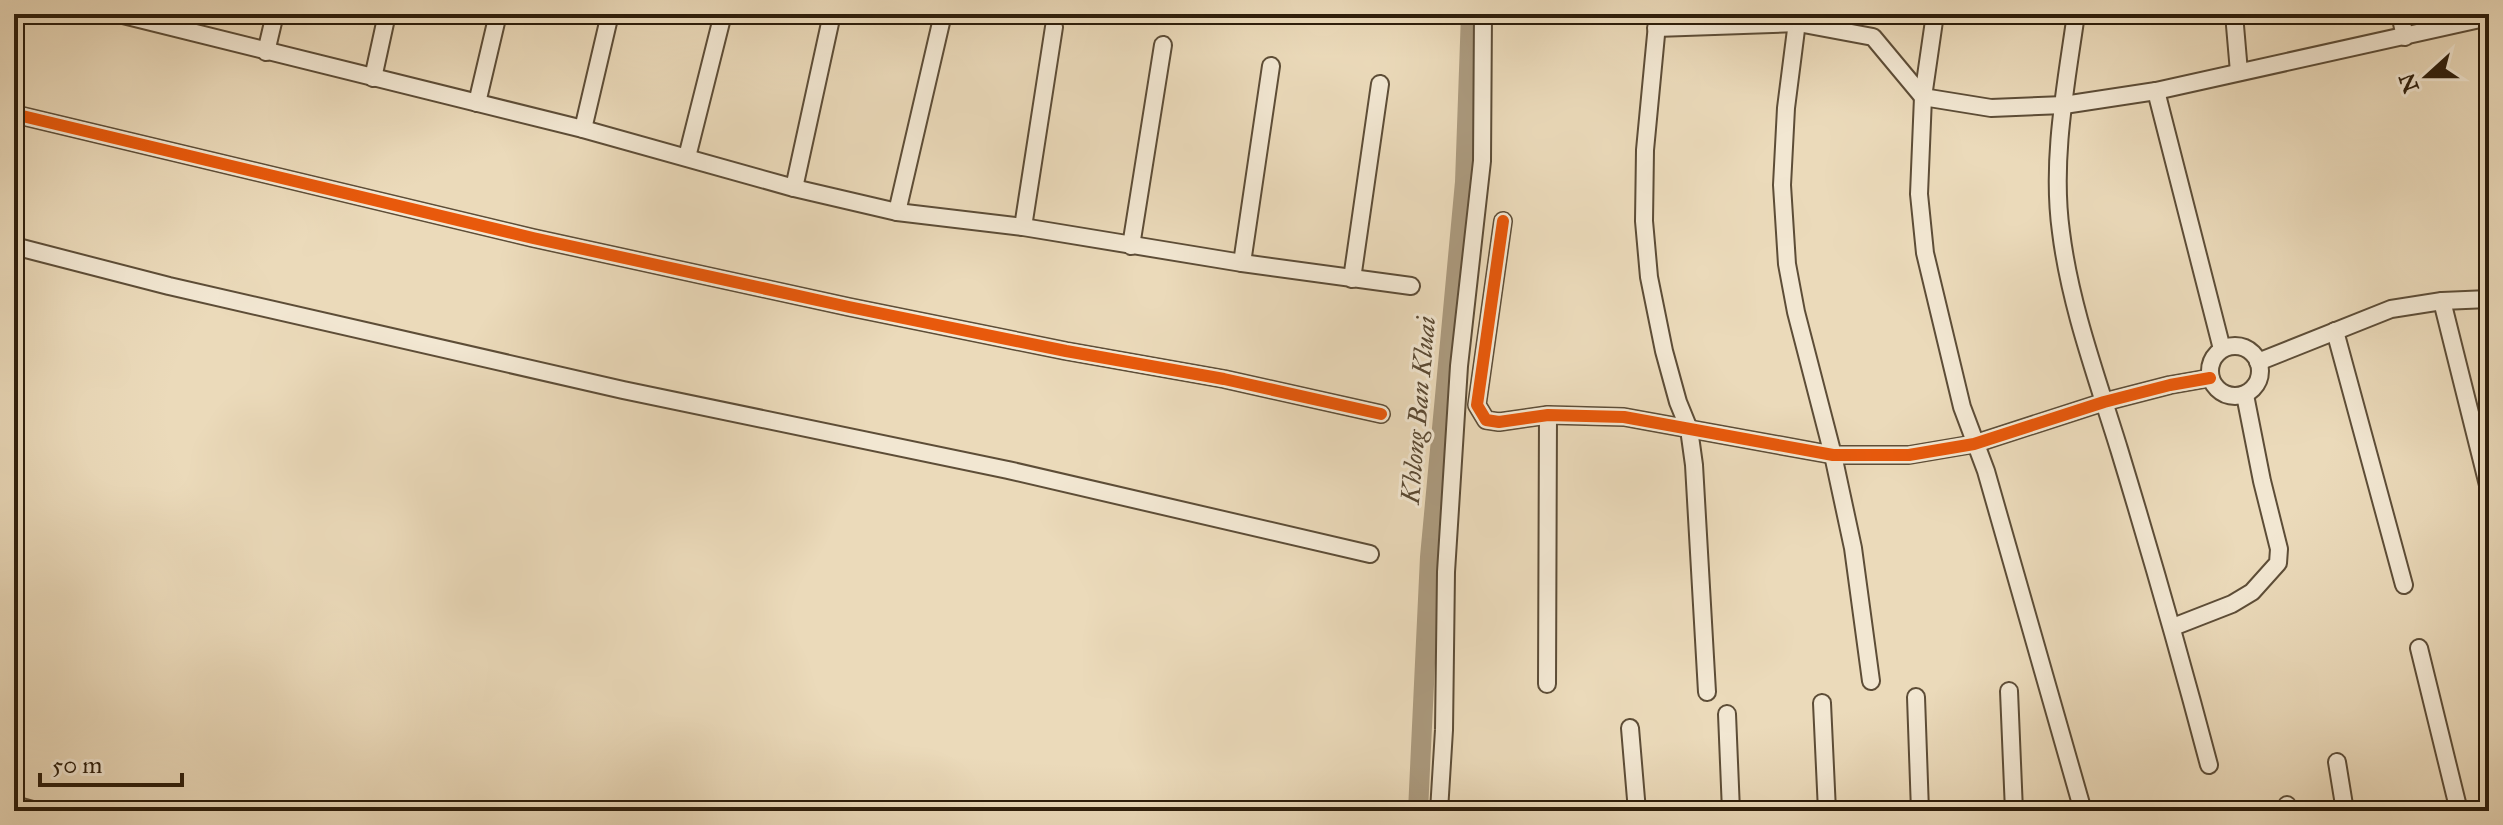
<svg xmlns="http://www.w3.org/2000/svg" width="2503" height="825" font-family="'IM FELL Great Primer',serif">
	<rect width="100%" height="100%" fill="#ebdaba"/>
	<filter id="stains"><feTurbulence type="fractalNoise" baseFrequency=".0025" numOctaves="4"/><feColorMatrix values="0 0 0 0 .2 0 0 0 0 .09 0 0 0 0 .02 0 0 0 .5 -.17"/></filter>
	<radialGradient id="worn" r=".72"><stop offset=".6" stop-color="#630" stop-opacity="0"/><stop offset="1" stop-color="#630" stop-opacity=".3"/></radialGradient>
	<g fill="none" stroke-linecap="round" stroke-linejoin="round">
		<path stroke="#ab9a7e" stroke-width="20" d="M 1418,811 L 1430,557 L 1465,182 L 1471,14"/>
		<g stroke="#5d4d37" stroke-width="20">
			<g id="minor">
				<path d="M 119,14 L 583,129 L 794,188 L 897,212 L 1023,227 L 1242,263 L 1411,286"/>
				<path d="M 1658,14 L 1645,150 L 1644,221 L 1649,277 L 1664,351 L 1678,402 L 1689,429 L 1694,465 L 1707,692"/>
				<path d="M 1798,14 L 1786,108 L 1782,185 L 1787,264 L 1796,312 L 1833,455 L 1853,548 L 1871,681"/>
				<path d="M 1935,14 L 1923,97 L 1919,194 L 1925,253 L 1962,407 L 1986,471 L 2083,811"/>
				<path d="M 2076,14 C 2066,85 2051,160 2061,232 C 2070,305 2097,378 2119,449 C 2151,554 2181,659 2209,765"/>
				<path d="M 2234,14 L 2239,72"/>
				<path d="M 2400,14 L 2405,37"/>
				<path d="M 1656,28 L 1798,23 L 1873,37 L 1923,97 L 1991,108 L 2064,105 L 2156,91 L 2489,17"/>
				<path d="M 266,52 L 275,14"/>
				<path d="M 373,78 L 387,14"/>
				<path d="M 2156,91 L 2222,349"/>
				<path d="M 477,103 L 498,14"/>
				<path d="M 14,114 L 533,238 L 849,307 L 1066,351 L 1224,379 L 1381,414"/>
				<path d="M 583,129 L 610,14"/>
				<path d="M 687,157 L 723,14"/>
				<path d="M 794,188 L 832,14"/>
				<path d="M 897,212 L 943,14"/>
				<path d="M 1503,221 L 1477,405 L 1486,420 L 1499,422 L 1548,415 L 1624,417 L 1833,455 L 1909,455 L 1974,444 L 2104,402 L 2170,385 L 2210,378"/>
				<path d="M 1023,227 L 1054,27"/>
				<path d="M 14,246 L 169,286 L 623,390 L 1008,470 L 1370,554"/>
				<path d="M 1131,246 L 1163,45"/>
				<path d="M 1242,263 L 1271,66"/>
				<path d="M 1352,279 L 1380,84"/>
				<path d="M 2442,301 L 2489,489"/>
				<path d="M 2335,331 L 2404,585"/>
				<circle cx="2235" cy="371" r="25"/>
				<path d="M 2258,362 L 2391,309 L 2442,301 L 2489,299"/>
				<path d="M 2173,627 L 2232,604 L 2252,592 L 2278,563 L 2279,549 L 2262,481 L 2245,395"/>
				<path d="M 2419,648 L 2459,811"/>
				<path d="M 1547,684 L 1548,415"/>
				<path d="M 2009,691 L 2014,811"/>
				<path d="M 1916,697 L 1920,811"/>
				<path d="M 1822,703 L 1827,811"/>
				<path d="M 1727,714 L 1731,811"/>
				<path d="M 1630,728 L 1637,811"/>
				<path d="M 2337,762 L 2345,811"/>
				<path d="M 14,805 L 36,811"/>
				<path d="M 2287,805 L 2287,811"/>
				<path d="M 1439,811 L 1444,730 L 1446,572 L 1459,366 L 1482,161 L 1483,14"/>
			</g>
		</g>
		<use href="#minor" stroke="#f2e7d2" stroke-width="16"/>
		<g stroke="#f2e7d2" stroke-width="17">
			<g id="cycleway">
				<path d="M 14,114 L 533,238 L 849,307 L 1066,351 L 1224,379 L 1381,414"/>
				<path d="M 1503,221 L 1477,405 L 1486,420 L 1499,422 L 1548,415 L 1624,417 L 1833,455 L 1909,455 L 1974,444 L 2104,402 L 2170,385 L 2210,378"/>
			</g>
		</g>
		<use href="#cycleway" stroke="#e8590c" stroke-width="12"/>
	</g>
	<g text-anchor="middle" stroke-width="6" stroke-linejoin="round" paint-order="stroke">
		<g font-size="26" font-style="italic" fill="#5a4933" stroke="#f2e7d2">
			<text transform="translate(1418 410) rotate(-85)" y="9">Khlong Ban Kluai</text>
		</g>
	</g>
	<rect width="2503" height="825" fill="none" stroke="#ebdaba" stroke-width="48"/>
	<rect x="16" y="16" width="2471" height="793" fill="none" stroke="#2e1e0b" stroke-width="4"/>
	<rect x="24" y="24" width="2455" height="777" fill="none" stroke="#2e1e0b" stroke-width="2"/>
	<g transform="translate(2427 76) rotate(249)" stroke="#f2e7d2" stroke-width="6" paint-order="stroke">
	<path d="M0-6L14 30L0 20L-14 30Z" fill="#2e1e0b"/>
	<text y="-12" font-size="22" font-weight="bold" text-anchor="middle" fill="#2e1e0b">N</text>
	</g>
	<path d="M40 773v12h142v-12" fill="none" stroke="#2e1e0b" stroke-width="4"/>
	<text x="52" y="773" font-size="24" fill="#2e1e0b" stroke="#f2e7d2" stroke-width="6" paint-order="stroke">50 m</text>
	<rect width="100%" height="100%" filter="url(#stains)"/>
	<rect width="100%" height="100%" fill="url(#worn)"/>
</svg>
